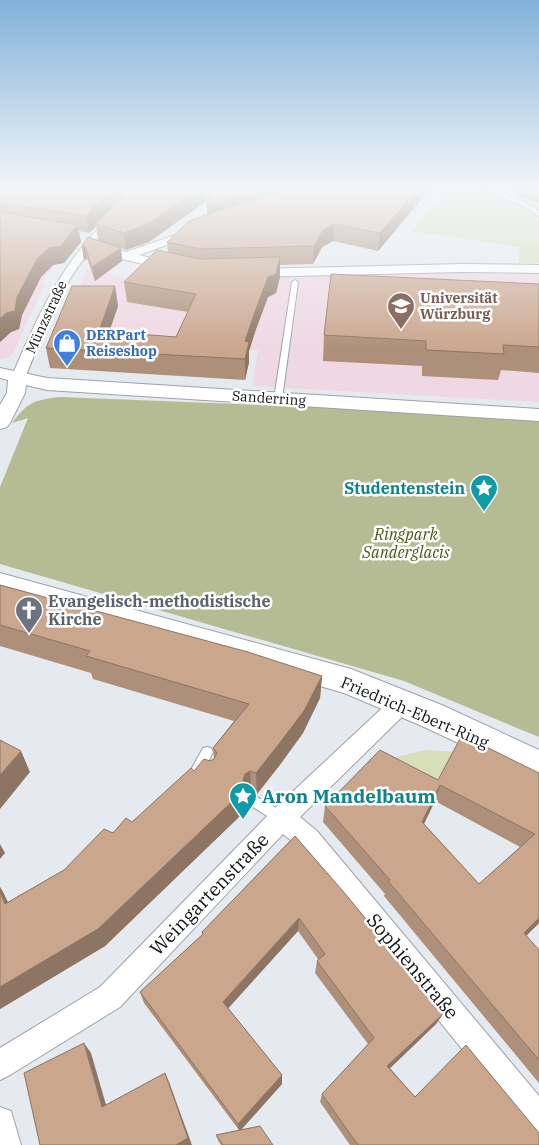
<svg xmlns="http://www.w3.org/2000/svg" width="539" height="1145" font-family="'IBM Plex Serif',serif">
	<rect width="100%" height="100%" fill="#e4eaef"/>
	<g fill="#efd7e3">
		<path d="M 0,241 L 77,241 L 41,282 L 45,283 L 13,353 L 9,357 L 0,360 Z"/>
		<path d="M 87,268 L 183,292 L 244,274 L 539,271 L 539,402 L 252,386 L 258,350 L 59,347 Z"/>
	</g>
	<g fill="#d8deb7">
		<path d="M 445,190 L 486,190 L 539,205 L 539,263 L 518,263 L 520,247 L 412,231 Z"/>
		<path d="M 426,750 L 456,752 L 433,797 L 393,758 Z"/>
	</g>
	<path fill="#b5bb93" d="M 60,397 L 539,416 L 539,737 L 404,681 L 0,564 L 0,487 L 28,418 L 12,423 C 28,402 34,400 60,397 Z"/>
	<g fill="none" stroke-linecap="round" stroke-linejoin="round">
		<g stroke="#9da2a7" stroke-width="2">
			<g id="service">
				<path d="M 481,190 C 500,190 523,201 539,211 L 539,216 L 523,206 Z"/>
				<path d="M 295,280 L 298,282 L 282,399 L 278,401 L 274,399 L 292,282 Z"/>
				<path d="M 207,747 L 211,748 L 213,752 L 206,766 L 210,771 L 208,775 L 204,777 L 194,772 L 192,768 L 203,748 Z"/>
				<path d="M 252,794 L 287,814 L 288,818 L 287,822 L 282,824 L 277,822 L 248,804 L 246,800 L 248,796 Z"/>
			</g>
		</g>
		<g stroke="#9da2a7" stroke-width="2">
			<g id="minor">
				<path d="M 193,229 L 199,232 L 197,234 L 139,255 L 173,263 L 175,266 L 169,270 L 122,259 L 93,248 C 60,284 43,334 25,378 L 23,381 L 13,381 L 11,378 C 34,325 56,273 96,231 L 100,230 L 106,233 L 97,243 L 126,252 Z"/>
				<path d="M 462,264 L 539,265 L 539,273 L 462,272 L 254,277 L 248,273 L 254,269 Z"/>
				<path d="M 402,694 L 410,697 L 413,703 L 410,709 L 300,817 L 317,831 L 539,1096 L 539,1135 L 528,1131 L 299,847 L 283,834 L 120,1007 L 10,1075 L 0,1080 L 0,1048 L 100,987 L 273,810 L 394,697 Z"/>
				<path d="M 0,1107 L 11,1111 L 21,1145 L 0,1145 Z"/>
			</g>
		</g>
		<g stroke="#9da2a7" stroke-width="2">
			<path id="tertiary" d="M 0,368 L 47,378 L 539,409 L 539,421 L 47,390 L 26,385 L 25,393 L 10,423 L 7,427 L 0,429 L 0,405 L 7,393 L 8,380 L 0,378 Z"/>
		</g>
		<g stroke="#9da2a7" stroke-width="2">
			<path id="secondary" d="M 0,573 L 351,669 L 444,706 L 539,750 L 539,781 L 422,726 L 344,693 L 0,593 Z"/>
		</g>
		<use href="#service" fill="#fff" fill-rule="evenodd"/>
		<use href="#minor" fill="#fff" fill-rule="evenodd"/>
		<use href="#tertiary" fill="#fff" fill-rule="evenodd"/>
		<use href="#secondary" fill="#fff" fill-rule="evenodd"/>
	</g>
	<g fill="#ae8f79" fill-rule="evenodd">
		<path d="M 0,190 L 429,190 L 378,251 L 333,241 L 322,247 L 313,264 L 280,265 L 280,277 L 276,293 L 268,297 L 256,329 L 249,351 L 249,362 L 245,380 L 50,368 L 46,348 L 115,286 L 118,306 L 109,332 L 176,337 L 188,312 L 127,302 L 124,282 L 168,252 L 167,242 L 207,215 L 207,204 L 205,202 L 149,242 L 126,250 L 121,248 L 122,261 L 95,281 L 87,259 L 84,260 L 82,246 L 98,240 L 96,226 L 89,233 L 79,231 L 81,242 L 64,263 L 53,265 L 41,277 L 22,315 L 19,329 L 11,332 L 0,342 Z"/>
		<path d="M 508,190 L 539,190 L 539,203 L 515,195 L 515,192 Z"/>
		<path d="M 539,284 L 539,373 L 501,370 L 498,380 L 422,376 L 422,366 L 323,361 L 324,335 Z"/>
		<path d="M 0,585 L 322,676 L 320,698 L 303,733 L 279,766 L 257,794 L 251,792 L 247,795 L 248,806 L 239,817 L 105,946 L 0,1009 L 0,887 L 4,894 L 8,902 L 64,870 L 113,833 L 132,822 L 194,771 L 214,759 L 214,758 L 213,748 L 234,721 L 93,679 L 91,673 L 0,646 Z"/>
		<path d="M 539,773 L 539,923 L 526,936 L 539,950 L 539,1083 L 384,896 L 385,894 L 323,822 L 325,806 L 438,780 ZM 435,801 L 520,847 L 479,884 L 424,824 Z"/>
		<path d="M 295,836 L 443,1014 L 436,1024 L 390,1068 L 415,1097 L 539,1145 L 350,1145 L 320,1102 L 322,1094 L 368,1044 L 315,973 L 317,961 L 318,959 L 298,931 L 228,1008 L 282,1075 L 282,1084 L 241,1130 L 273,1145 L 221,1145 L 218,1140 L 216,1135 L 239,1130 L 144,1003 L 140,992 L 202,935 L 202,932 Z"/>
	</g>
	<g fill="#8d7463">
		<path d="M 110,190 L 127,190 L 96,224 L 96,226 L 89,233 L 86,216 Z"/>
		<path d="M 197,190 L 205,190 L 205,202 L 149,242 L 126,250 L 124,233 Z"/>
		<path d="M 256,190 L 291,190 L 207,221 L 207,204 Z"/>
		<path d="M 417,190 L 429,190 L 378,251 L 380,233 Z"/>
		<path d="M 334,224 L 333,241 L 322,247 L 313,264 L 314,246 L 323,230 Z"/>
		<path d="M 77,225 L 81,242 L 64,263 L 53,265 L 41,277 L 22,315 L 19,329 L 11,332 L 0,342 L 0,319 L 37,259 L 49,248 Z"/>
		<path d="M 82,246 L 85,246 L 87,259 L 84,260 Z"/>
		<path d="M 121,248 L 122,261 L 95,281 L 92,267 Z"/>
		<path d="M 280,257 L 280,277 L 276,293 L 268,297 L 256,329 L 249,351 L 249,362 L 245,380 L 245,341 L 256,309 L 268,277 Z"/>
		<path d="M 115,286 L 118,306 L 102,352 L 99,331 Z"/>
		<path d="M 322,676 L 320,698 L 303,733 L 279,766 L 257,794 L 256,773 Z"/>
		<path d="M 21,751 L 30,772 L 0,809 L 0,775 Z"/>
		<path d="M 250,771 L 251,792 L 247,795 L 248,806 L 239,817 L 105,946 L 0,1009 L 0,987 L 243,780 L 245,774 Z"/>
		<path d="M 440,785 L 435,801 L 417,838 L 422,822 Z"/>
		<path d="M 0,844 L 5,853 L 0,859 Z"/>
		<path d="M 0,887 L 4,894 L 16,922 L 5,904 L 0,892 Z"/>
		<path d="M 299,918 L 298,931 L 224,1013 L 223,1002 Z"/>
		<path d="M 539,918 L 539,923 L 515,947 L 524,933 Z"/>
		<path d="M 443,1014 L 436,1024 L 383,1075 L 387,1066 Z"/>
		<path d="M 84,1043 L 91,1053 L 109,1115 L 102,1107 Z"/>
		<path d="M 165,1073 L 169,1082 L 192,1145 L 176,1145 Z"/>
		<path d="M 282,1075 L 282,1084 L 239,1132 L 238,1124 Z"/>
	</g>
	<g fill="#caa68d" stroke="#8d7463" fill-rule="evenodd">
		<path d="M 0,190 L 110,190 L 86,216 L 0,203 Z"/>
		<path d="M 127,190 L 197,190 L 148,224 L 124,233 L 96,224 Z"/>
		<path d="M 208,190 L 256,190 L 207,204 L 214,197 Z"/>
		<path d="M 283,190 L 417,190 L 380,233 L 334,224 L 323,230 L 314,246 L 200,249 L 167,242 L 189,221 L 238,204 L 274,195 Z"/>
		<path d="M 0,212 L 77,225 L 61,246 L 49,248 L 37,259 L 17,297 L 15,311 L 6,313 L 0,319 Z"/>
		<path d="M 88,237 L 121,248 L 92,267 L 85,246 L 82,246 Z"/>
		<path d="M 157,250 L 200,259 L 280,257 L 276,274 L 268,277 L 256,309 L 245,341 L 249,342 L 245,359 L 46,348 L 72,286 L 115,286 L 99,331 L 176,337 L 196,294 L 124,282 Z"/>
		<path d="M 331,274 L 539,284 L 539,347 L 503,345 L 504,354 L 426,350 L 426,341 L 324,335 Z"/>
		<path d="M 0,585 L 248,652 L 322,676 L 304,711 L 279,744 L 256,773 L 250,771 L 245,774 L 243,780 L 247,785 L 238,796 L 98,929 L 0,987 L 0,892 L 5,904 L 64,870 L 104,829 L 113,833 L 126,818 L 132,822 L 191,768 L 194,771 L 204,759 L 210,761 L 214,759 L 217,753 L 213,748 L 249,704 L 86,656 L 90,651 L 0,625 Z"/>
		<path d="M 462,735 L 539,773 L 539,918 L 524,933 L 539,950 L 539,1060 L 388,881 L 390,880 L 325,806 L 380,750 L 438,780 ZM 440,785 L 535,834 L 479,884 L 422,822 Z"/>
		<path d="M 0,740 L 21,751 L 0,775 Z"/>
		<path d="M 295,836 L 348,897 L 443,1014 L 387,1066 L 415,1097 L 466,1045 L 539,1133 L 539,1145 L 358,1145 L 322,1094 L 374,1038 L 317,961 L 325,954 L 299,918 L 223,1002 L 282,1075 L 238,1124 L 140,992 L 203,934 L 202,932 Z"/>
		<path d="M 84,1043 L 102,1107 L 165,1073 L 188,1138 L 176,1145 L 40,1145 L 24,1073 Z"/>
		<path d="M 260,1126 L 273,1145 L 223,1145 L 216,1135 Z"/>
	</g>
	<linearGradient id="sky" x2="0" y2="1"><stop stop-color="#81b1da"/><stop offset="0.54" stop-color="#f3f6f8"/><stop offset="1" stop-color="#f3f6f8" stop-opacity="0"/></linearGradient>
	<rect width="539" height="350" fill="url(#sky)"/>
	<defs>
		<g id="university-pin" transform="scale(1.4375)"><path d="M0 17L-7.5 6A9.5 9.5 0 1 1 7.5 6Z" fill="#8d6e63" stroke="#fff"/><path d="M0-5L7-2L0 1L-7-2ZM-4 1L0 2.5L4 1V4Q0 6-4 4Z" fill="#fff"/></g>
		<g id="shop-pin" transform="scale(1.4375)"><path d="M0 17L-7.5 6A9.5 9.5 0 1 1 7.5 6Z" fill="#3f7fe0" stroke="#fff"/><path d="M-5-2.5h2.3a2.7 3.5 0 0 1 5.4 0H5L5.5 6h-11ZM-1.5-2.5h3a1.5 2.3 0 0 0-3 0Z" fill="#fff"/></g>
		<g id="sight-pin" transform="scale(1.4375)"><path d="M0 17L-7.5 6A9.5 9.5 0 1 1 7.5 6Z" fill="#0f9aa8" stroke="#fff"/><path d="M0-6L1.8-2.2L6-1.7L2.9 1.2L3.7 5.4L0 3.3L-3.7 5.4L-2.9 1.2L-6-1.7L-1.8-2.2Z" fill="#fff"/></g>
		<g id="church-pin" transform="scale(1.4375)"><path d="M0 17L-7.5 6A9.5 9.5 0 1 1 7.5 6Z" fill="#6b7280" stroke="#fff"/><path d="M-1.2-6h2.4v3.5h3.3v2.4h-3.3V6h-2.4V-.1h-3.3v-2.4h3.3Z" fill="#fff"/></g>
	</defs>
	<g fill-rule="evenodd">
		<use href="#university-pin" x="401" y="306"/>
		<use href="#shop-pin" x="67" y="343"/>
		<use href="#sight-pin" x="484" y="488"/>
		<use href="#church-pin" x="29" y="610"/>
		<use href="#sight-pin" x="243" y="796"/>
	</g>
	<g text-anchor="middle" stroke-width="5" stroke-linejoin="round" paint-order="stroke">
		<g font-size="14" font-weight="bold" fill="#785e54" stroke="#fff" text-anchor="start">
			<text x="420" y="303">Universität<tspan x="420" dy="16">Würzburg</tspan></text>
		</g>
		<g font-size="14" fill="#111315" stroke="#fff">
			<text transform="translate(46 317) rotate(-65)" y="5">Münzstraße</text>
			<text transform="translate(269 398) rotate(4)" y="5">Sanderring</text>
		</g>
		<g font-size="14" font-weight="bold" fill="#366cbe" stroke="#fff" text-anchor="start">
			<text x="86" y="340">DERPart<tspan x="86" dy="16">Reiseshop</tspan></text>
		</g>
		<g font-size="16" font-weight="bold" fill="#0d838f" stroke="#fff" text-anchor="end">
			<text x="465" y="494">Studentenstein</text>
		</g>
		<g font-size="16" font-style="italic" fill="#505616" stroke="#fff">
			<text x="406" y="540">Ringpark<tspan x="406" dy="18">Sanderglacis</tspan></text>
		</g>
		<g font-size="16" font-weight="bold" fill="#5b616d" stroke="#fff" text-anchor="start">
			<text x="48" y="607">Evangelisch-methodistische<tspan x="48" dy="18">Kirche</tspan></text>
		</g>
		<g font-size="16" fill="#111315" stroke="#fff">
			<text transform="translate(415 712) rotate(23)" y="6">Friedrich-Ebert-Ring</text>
		</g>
		<g font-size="19" font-weight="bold" fill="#0d838f" stroke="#fff" text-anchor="start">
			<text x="262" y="803">Aron Mandelbaum</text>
		</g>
		<g font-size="19" fill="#111315" stroke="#fff">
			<text transform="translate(209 894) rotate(-46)" y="7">Weingartenstraße</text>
			<text transform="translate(413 966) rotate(50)" y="7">Sophienstraße</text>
		</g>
	</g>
</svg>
